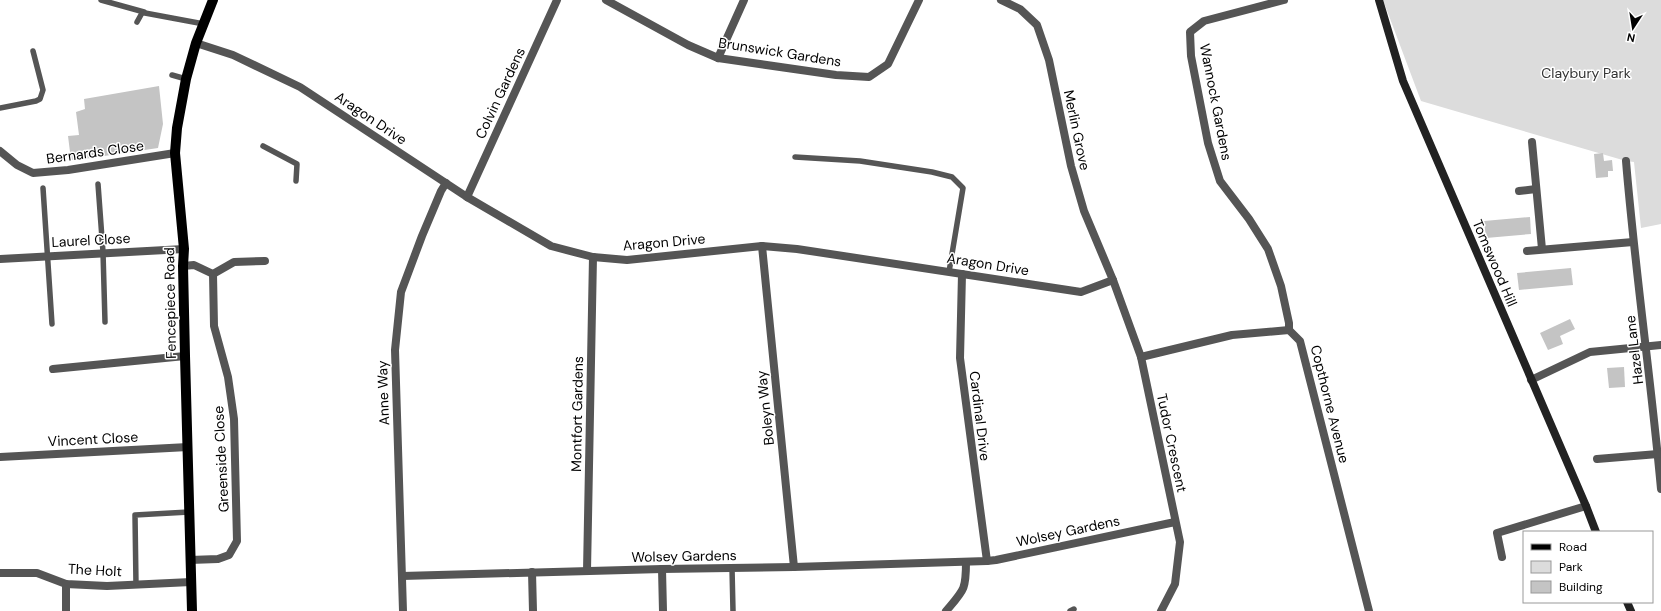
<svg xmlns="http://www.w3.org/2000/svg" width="1661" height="611" font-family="'DM Sans',sans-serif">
	<rect width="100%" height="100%" fill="#fff"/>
	<path fill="#dcdcdc" d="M 1383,0 L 1661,0 L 1661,224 L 1641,228 L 1634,162 L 1626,161 L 1421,101 Z"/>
	<g fill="#c4c4c4">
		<path d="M 159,86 L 163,124 L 158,148 L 84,159 L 84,158 L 71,160 L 68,136 L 79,135 L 76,112 L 85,109 L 84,99 Z"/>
		<path d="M 1603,153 L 1604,161 L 1612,160 L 1613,171 L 1608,171 L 1608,177 L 1596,178 L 1594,154 Z"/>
		<path d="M 1530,217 L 1531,234 L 1486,238 L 1484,221 Z"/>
		<path d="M 1571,268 L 1573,285 L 1519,290 L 1517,273 Z"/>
		<path d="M 1570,319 L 1575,329 L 1560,336 L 1563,344 L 1548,350 L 1540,333 Z"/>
		<path d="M 1624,367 L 1625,387 L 1609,388 L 1607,368 Z"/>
	</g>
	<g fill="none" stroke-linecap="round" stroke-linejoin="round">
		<g stroke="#555" stroke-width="5.5">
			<path d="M 101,0 L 144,12"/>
			<path d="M 137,22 L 142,13 L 145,13 L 204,24"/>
			<path d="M 172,75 L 186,79"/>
			<path d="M 0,108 L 36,101 L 40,99 L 43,90 L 33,51"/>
			<path d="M 263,146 L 297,164 L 296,181"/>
			<path d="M 795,157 L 860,161 L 932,172 L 952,177 L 963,188 L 949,272"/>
			<path d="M 98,184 L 103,252 L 105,322"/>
			<path d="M 43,188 L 52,324"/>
			<path d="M 732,568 L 733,611"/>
			<path d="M 136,585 L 135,515 L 189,512"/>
			<path d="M 1070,611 L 1074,609"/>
		</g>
		<g stroke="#555" stroke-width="8">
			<path d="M 606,0 L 688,45 L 718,58 L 836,75 L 869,77 L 888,64 L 919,0"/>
			<path d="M 1001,0 L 1020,9 L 1037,25 L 1049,60 L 1071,166 L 1084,211 L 1113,280 L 1141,357 L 1180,542 L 1175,584 L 1161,611"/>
			<path d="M 1284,0 L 1204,21 L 1190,32 L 1191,56 L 1208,143 L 1220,181 L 1249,219 L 1268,249 L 1281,286 L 1289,323 L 1289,330"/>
			<path d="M 196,43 L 233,55 L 300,87 L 467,197 L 551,246 L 593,257 L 627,260 L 762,246 L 797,249 L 1081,292 L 1113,280"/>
			<path d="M 718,58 L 744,0"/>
			<path d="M 1532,142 L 1542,249"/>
			<path d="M 0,151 L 17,165 L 33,173 L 68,170 L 175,153"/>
			<path d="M 1626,161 C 1635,271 1651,379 1661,489"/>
			<path d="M 1519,191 L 1536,189"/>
			<path d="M 467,197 L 557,0"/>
			<path d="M 762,246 L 794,567"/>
			<path d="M 1527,251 L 1633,242"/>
			<path d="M 0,259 L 184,249"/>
			<path d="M 183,266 L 194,265 L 213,274 L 234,262 L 265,261"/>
			<path d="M 962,274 L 960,358 L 987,561"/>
			<path d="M 1141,357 L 1232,335 L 1289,330 L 1300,341 L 1369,611"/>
			<path d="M 53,369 L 185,356"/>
			<path d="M 1531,380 L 1590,352 L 1661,345"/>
			<path d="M 0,457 L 188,447"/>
			<path d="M 1597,459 L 1658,454"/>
			<path d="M 1502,557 L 1497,533 L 1586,506"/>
			<path d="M 190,560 L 218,559 L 229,555 L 237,541 L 234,419 L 228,377 L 214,326 L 213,274"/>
			<path d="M 662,569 L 663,611"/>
			<path d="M 587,571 L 593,257"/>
			<path d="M 532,572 L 533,611"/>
			<path d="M 0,573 L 37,573 L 66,584 L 107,586 L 191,582"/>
			<path d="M 402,576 L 662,569 L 794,567 L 987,561 L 996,560 L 1175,522"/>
			<path d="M 66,584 L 66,611"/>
			<path d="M 403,611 L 395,350 L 401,292 L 422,236 L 441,191 L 446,183"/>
			<path d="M 946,611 C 964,590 966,590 966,562"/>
		</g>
		<g stroke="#222" stroke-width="8">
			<path d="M 1379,0 L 1403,81 L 1586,506 L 1596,532"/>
			<path d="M 1627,602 L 1631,611"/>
		</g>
		<path stroke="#000" stroke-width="10" d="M 192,611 L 185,356 L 183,266 L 184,249 L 175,153 L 177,128 L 186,79 L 196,43 L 213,0"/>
	</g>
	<g text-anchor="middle" stroke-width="3" stroke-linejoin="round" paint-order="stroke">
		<g font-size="14" fill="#000" stroke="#fff">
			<text transform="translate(780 52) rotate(9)" y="5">Brunswick Gardens</text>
			<text transform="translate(500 93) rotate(-65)" y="5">Colvin Gardens</text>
			<text transform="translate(1216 102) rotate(79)" y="5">Wannock Gardens</text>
			<text transform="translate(371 118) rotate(34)" y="5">Aragon Drive</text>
			<text transform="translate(1077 130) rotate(78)" y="5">Merlin Grove</text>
			<text transform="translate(95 152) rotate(-8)" y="5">Bernards Close</text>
			<text transform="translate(91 240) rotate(-3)" y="5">Laurel Close</text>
			<text transform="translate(664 242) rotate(-5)" y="5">Aragon Drive</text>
			<text transform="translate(1495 263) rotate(67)" y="5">Tomswood Hill</text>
			<text transform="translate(988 264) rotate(9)" y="5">Aragon Drive</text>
			<text transform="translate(170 303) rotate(-91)" y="5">Fencepiece Road</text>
			<text transform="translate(1634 350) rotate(-97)" y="5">Hazel Lane</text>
			<text transform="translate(383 393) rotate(-92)" y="5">Anne Way</text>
			<text transform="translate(1330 404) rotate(76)" y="5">Copthorne Avenue</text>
			<text transform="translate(765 408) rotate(-96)" y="5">Boleyn Way</text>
			<text transform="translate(577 414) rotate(-89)" y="5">Montfort Gardens</text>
			<text transform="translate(980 416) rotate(83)" y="5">Cardinal Drive</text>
			<text transform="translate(93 439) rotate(-3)" y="5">Vincent Close</text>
			<text transform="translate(1172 443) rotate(78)" y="5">Tudor Crescent</text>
			<text transform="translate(221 459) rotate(-93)" y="5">Greenside Close</text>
			<text transform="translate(1068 531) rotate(-12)" y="5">Wolsey Gardens</text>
			<text transform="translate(684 556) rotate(-1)" y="5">Wolsey Gardens</text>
			<text transform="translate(95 570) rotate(3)" y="5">The Holt</text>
		</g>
		<g font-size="14" fill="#333" stroke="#fff">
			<text x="1586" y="78">Claybury Park</text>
		</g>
	</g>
	<rect x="1523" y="531" width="130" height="72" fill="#ffffff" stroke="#999999"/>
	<rect x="1531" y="544" width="20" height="6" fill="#000000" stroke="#999999"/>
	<text x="1559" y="551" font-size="12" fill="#000000">Road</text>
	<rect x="1531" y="561" width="20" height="12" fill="#dcdcdc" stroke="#999999"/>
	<text x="1559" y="571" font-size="12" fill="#000000">Park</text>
	<rect x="1531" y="581" width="20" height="12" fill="#c4c4c4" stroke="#999999"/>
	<text x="1559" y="591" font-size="12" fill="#000000">Building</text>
	<g transform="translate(1633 28) rotate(192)" stroke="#ffffff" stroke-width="3" paint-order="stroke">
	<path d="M0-3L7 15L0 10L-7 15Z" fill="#000000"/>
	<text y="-6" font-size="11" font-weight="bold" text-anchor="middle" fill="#000000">N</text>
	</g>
</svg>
